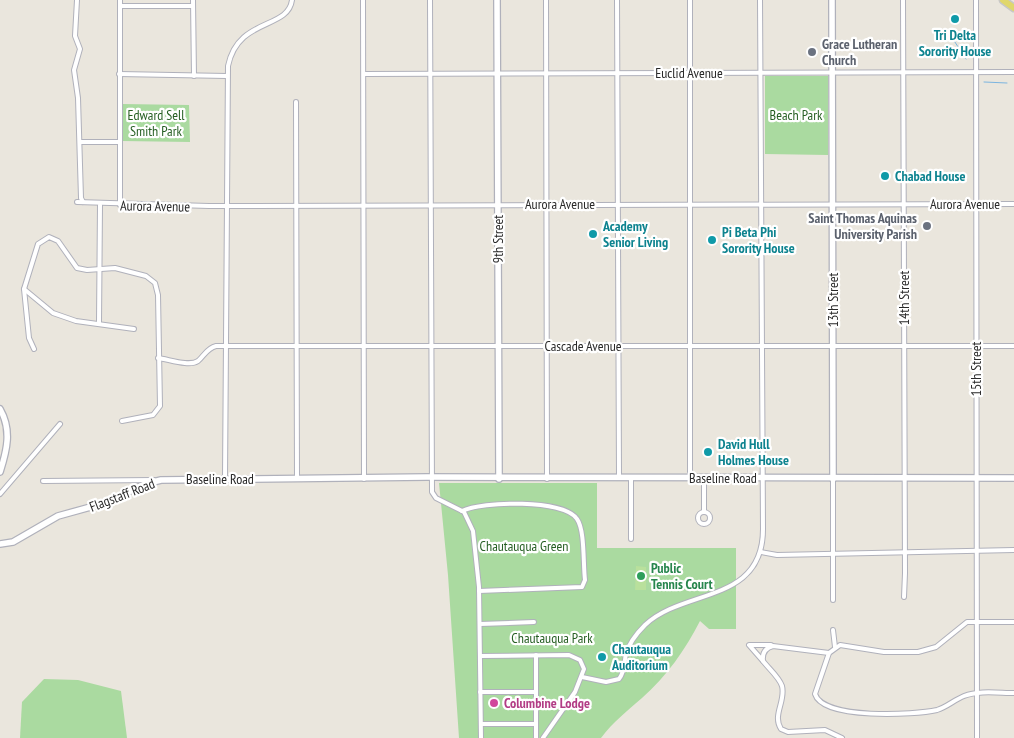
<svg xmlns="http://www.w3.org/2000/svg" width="1014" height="738" font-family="'PT Sans Narrow',sans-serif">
	<rect width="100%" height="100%" fill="#eae6dd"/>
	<g fill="#aadaa0">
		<path d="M 765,76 L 828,76 L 828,155 L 765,154 Z"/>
		<path d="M 122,104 L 189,105 L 190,142 L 122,141 Z"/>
		<path d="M 439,483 L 597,483 L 597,548 L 736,548 L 736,629 L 709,629 L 700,621 C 685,650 667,676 642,698 C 627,711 613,722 601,738 L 459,738 L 448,575 Z"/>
		<path d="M 44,679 L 78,680 L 121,691 L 127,738 L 20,738 L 22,702 Z"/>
	</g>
	<path fill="#b9e09c" d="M 636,566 L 646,567 L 646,590 L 635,590 Z"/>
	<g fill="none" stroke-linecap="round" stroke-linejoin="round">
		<g stroke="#7cb5e0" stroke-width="1">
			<path d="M 949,33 L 966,59"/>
			<path d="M 984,82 L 1007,83"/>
		</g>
		<g stroke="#b0b1bb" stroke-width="6">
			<g id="street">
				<path d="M 77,0 L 75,36 L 80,49 L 74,70 L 78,98 L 81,198 L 83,202"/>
				<path d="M 120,0 L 120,205"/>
				<path d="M 193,0 L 194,76"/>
				<path d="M 363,0 L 364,479"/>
				<path d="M 430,0 L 432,492 L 436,498 L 464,512 L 473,531 L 479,587 L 481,738"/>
				<path d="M 546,0 L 547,479"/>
				<path d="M 617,0 L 619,478"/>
				<path d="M 690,0 L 690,478"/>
				<path d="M 903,0 L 905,573 L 904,597"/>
				<path d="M 976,0 L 977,738"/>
				<path d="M 121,6 L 193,6"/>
				<path d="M 119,74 L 227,76"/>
				<path d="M 364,74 L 1014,72"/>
				<path d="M 296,102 L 297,479"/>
				<path d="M 80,142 L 120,142"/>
				<path d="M 77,202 L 209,206 L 1014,204"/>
				<path d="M 24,289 L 53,313 L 76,321 L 134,329"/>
				<path d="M 99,323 L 100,205"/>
				<path d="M 34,349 L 29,338 L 24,289 L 38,244 L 49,237 L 58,241 L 77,268 L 87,270 L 115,268 L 146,276 L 155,283 L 158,295 L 160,406 L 153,415 L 122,421"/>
				<path d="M 158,358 C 168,359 189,367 198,361 C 204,356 207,348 216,346 L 1014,346"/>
				<path d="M 225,479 L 228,66 C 238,17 288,30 292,0"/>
				<path d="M 43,481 L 154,480"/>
				<path d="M 0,494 L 60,424"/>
				<path d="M 462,511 C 482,501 564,499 577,519 C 585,530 583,564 585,580 L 582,587 L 479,591"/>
				<circle cx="704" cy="518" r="6"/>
				<path d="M 704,512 L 704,478"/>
				<path d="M 631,539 L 631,478"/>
				<path d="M 761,552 L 777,555 L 1014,550"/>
				<path d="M 833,600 L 833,479"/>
				<path d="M 1014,622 L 967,622 L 936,647 L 918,652 L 884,652 L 840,645 L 829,653 L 815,694 C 823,720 915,715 937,710 C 947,707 954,700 964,696 C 979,690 999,693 1014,693"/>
				<path d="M 480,624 L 534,622"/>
				<path d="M 833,630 L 835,647"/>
				<path d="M 829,653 L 773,646 C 765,648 762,653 763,661 C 769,669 779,677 782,686 C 786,701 772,715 781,729 L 788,732 L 825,730 L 842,738"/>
				<path d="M 536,655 L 536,738"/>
				<path d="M 480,656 L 569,655 L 580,660 L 584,669 L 575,692 L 543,738"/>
				<path d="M 763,661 L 749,645 L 771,645"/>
				<path d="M 582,677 L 606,682 L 619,679 C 625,672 624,662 626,654 C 629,643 637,633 645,625 C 684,588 763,604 763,529 L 760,0"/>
				<path d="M 480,692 L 536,692"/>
				<path d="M 481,724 L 536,724"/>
			</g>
		</g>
		<g stroke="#b0b1bb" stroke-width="8">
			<g id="secondary">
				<path d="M 497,0 L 499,479"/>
				<path d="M 832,0 L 833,479"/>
				<path d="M 0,409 C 12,430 7,450 0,472"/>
				<path d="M 0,544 L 13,542 L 58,516 L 105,503 L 145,484 L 161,480 L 427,477 L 1014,478"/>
			</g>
		</g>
		<g stroke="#c7c7c7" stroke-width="9">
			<path id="primary" d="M 1003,0 L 1014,8"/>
		</g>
		<use href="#street" stroke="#fff" stroke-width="4"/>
		<use href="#secondary" stroke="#fff" stroke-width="5.5"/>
		<use href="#primary" stroke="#e0d76c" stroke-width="6"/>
	</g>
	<g fill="#0f9aa8" stroke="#fff" stroke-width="2">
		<circle cx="955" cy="19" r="5"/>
		<circle cx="885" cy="176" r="5"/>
		<circle cx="593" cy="234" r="5"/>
		<circle cx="712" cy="240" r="5"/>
		<circle cx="708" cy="452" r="5"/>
		<circle cx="602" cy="657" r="5"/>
	</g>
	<g fill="#6b7280" stroke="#fff" stroke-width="2">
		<circle cx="812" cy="52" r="5"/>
		<circle cx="927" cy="226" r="5"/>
	</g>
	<circle fill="#2e9e5b" stroke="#fff" stroke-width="2" cx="641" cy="576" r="5"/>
	<circle fill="#d1479c" stroke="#fff" stroke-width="2" cx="494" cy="703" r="5"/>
	<g text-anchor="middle" stroke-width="4.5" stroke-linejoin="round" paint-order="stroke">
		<g font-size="14" font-weight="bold" fill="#0d838f" stroke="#fff" text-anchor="start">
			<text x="955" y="40" text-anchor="middle">Tri Delta<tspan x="955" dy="16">Sorority House</tspan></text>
			<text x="895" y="181">Chabad House</text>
			<text x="603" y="231">Academy<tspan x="603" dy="16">Senior Living</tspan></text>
			<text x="722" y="237">Pi Beta Phi<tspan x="722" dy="16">Sorority House</tspan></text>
			<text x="718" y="449">David Hull<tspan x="718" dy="16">Holmes House</tspan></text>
			<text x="612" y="654">Chautauqua<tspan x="612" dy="16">Auditorium</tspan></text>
		</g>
		<g font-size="14" font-weight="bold" fill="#5b616d" stroke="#fff" text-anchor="start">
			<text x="822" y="49">Grace Lutheran<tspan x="822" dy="16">Church</tspan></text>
			<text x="917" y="223" text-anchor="end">Saint Thomas Aquinas<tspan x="917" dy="16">University Parish</tspan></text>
		</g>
		<g font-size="14" fill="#292929" stroke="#fff">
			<text x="689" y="78">Euclid Avenue</text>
			<text x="560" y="209">Aurora Avenue</text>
			<text x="965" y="209">Aurora Avenue</text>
			<text transform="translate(155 206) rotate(1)" y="5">Aurora Avenue</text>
			<text transform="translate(498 239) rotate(-90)" y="5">9th Street</text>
			<text transform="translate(904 298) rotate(-90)" y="5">14th Street</text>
			<text transform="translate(833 300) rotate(-90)" y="5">13th Street</text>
			<text x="583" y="351">Cascade Avenue</text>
			<text transform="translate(976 369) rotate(-90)" y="5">15th Street</text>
			<text x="723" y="483">Baseline Road</text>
			<text x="220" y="484">Baseline Road</text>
			<text transform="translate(122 495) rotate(-21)" y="5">Flagstaff Road</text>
		</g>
		<g font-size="14" fill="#255e22" stroke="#fff">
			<text x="156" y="120">Edward Sell<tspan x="156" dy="16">Smith Park</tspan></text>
			<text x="796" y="120">Beach Park</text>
			<text x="524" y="551">Chautauqua Green</text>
			<text x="552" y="643">Chautauqua Park</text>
		</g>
		<g font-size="14" font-weight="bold" fill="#27864d" stroke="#fff" text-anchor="start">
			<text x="651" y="573">Public<tspan x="651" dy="16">Tennis Court</tspan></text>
		</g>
		<g font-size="14" font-weight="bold" fill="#b23c85" stroke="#fff" text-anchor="start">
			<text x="504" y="708">Columbine Lodge</text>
		</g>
	</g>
</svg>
